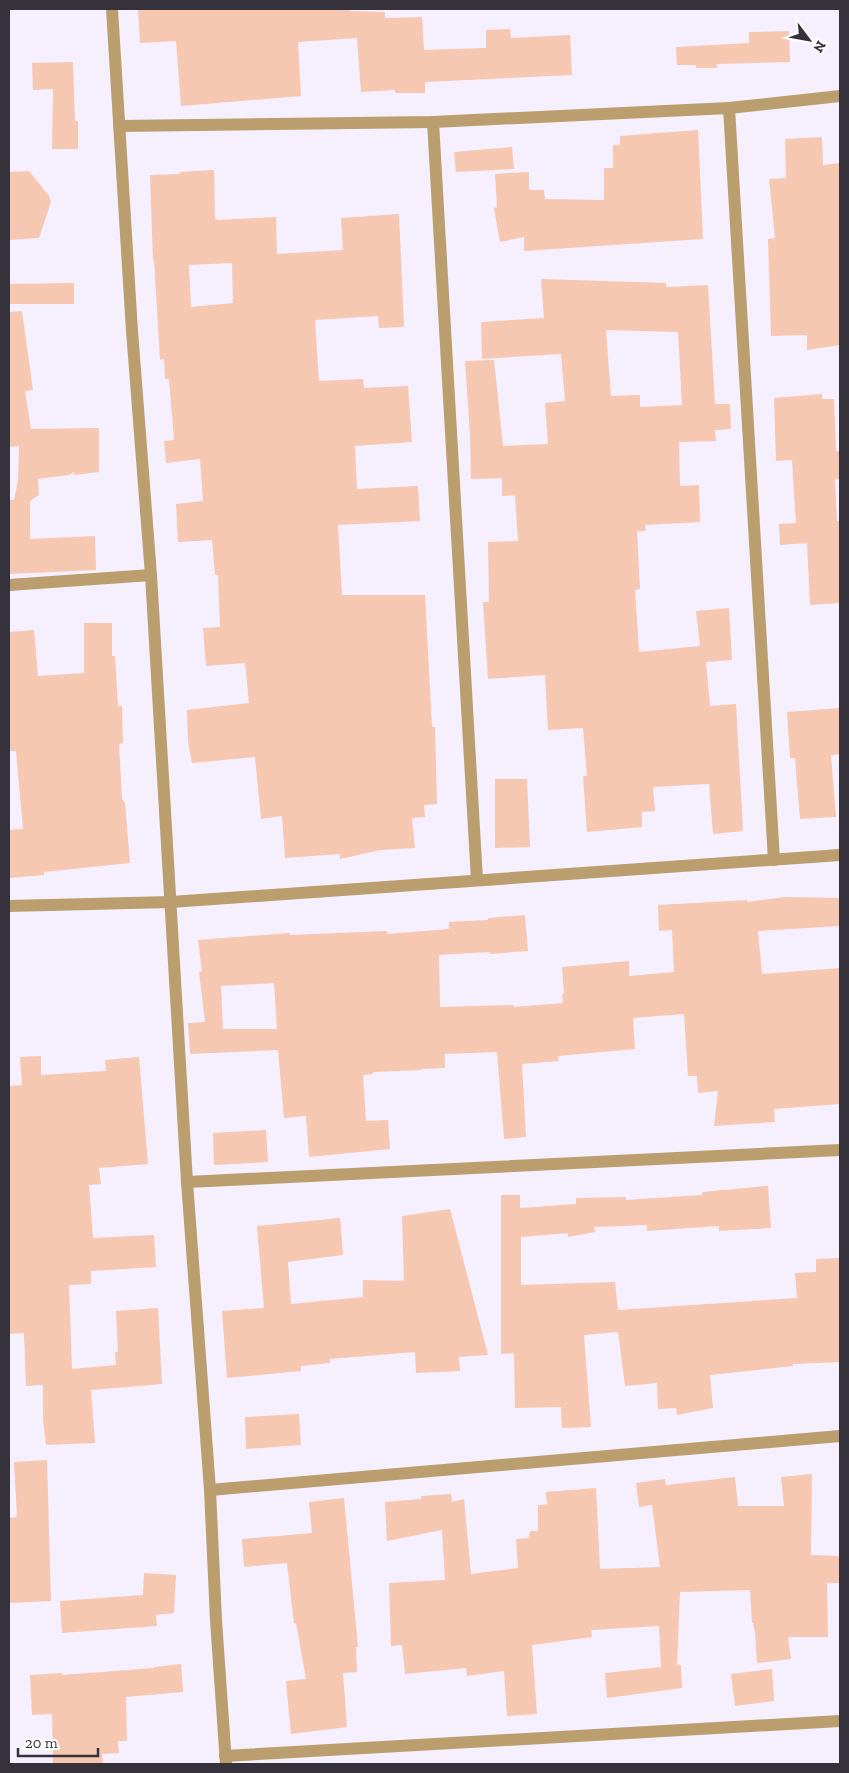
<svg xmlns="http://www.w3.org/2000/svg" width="849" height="1773" font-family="'Zilla Slab',serif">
	<rect width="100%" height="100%" fill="#f6effe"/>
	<g fill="#f6c7b1" fill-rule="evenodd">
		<path d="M 138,9 L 348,9 L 349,11 L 385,12 L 385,18 L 422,17 L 424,50 L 486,48 L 486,30 L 510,29 L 511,38 L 570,35 L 572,75 L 425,82 L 425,93 L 395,93 L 395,90 L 361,92 L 357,38 L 298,42 L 301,96 L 181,106 L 176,41 L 140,43 Z"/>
		<path d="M 789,31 L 790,62 L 717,64 L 717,68 L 696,68 L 696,65 L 677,65 L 676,47 L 749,43 L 749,32 Z"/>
		<path d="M 73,62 L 75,121 L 78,121 L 78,149 L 52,149 L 53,89 L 33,90 L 32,63 Z"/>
		<path d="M 698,130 L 703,239 L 524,251 L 524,237 L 500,242 L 494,208 L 497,207 L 495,174 L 529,172 L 529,190 L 544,190 L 545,199 L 604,200 L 604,168 L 613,168 L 613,145 L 620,145 L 620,136 Z"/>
		<path d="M 822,137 L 823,165 L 840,163 L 840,345 L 807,350 L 807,335 L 771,336 L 768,239 L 775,238 L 769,179 L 786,178 L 785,139 Z"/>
		<path d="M 512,147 L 514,169 L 456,172 L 454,152 Z"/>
		<path d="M 214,170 L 215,218 L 217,220 L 276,217 L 277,254 L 343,250 L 341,218 L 399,214 L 404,327 L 379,328 L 378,316 L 315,320 L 319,381 L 363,379 L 364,388 L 408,386 L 412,442 L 355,446 L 357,489 L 418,486 L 420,521 L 338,525 L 342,595 L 425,595 L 432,727 L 435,727 L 437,804 L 424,805 L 425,817 L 412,818 L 415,848 L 380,850 L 340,859 L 340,854 L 285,858 L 282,816 L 261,819 L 255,757 L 192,763 L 188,742 L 187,710 L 249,703 L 245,663 L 206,666 L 203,628 L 220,627 L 218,575 L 215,575 L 212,540 L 178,542 L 176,504 L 203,501 L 200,459 L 166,463 L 164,441 L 174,440 L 169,379 L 165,379 L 164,359 L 160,360 L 154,260 L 153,260 L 150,175 L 180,174 L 180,172 ZM 232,263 L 233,303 L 191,307 L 189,265 Z"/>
		<path d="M 29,171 L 49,196 L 51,202 L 39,238 L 9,240 L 9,172 Z"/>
		<path d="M 541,279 L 666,283 L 666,287 L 708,285 L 715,404 L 730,404 L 731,429 L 715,430 L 716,441 L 679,442 L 680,486 L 699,485 L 700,522 L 645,525 L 646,531 L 637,531 L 640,589 L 635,590 L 639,652 L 700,646 L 696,611 L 729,608 L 732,660 L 706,662 L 710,706 L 736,704 L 743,831 L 713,834 L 709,784 L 653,787 L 655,811 L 642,812 L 642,827 L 587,832 L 583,776 L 587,776 L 583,728 L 548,730 L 545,675 L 488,679 L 483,602 L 489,602 L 488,542 L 518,541 L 515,495 L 502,496 L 502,478 L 471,479 L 470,435 L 465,361 L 494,360 L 503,446 L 548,444 L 545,403 L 565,401 L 561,354 L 482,359 L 481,322 L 544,318 ZM 606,330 L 678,332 L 682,405 L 640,407 L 640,395 L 611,396 Z"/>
		<path d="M 74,283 L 74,304 L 9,304 L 9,284 Z"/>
		<path d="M 22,311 L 33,390 L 25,391 L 31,429 L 99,428 L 99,472 L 74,475 L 74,472 L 69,475 L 38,479 L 39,495 L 30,501 L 30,539 L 95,536 L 96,570 L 9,574 L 9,500 L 14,500 L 18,481 L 19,446 L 9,447 L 9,312 Z"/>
		<path d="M 822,394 L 822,399 L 834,399 L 836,451 L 840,451 L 840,479 L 835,479 L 837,521 L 840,521 L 840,603 L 810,605 L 807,543 L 780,545 L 779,524 L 796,523 L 792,460 L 776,461 L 774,398 Z"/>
		<path d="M 84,623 L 112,623 L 112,656 L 115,656 L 118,706 L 122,706 L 123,743 L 119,744 L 122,799 L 125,803 L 130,863 L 44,872 L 44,875 L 9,878 L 9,830 L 23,829 L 16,751 L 9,751 L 9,632 L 34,630 L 38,676 L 84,673 Z"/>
		<path d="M 840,708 L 840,754 L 831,755 L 836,817 L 800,819 L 795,758 L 790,758 L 787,712 Z"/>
		<path d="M 495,779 L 527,779 L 530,847 L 495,848 Z"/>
		<path d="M 785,897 L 840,898 L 840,926 L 758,931 L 762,974 L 840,968 L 840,1104 L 774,1109 L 775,1122 L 714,1126 L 718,1091 L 698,1093 L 697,1076 L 688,1076 L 684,1014 L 633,1018 L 635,1049 L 558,1056 L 559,1061 L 522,1064 L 526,1137 L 504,1139 L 497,1052 L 445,1054 L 445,1068 L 421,1069 L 421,1070 L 373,1072 L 373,1074 L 363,1075 L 366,1121 L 388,1120 L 390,1149 L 309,1157 L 306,1116 L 284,1118 L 278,1050 L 190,1054 L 188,1023 L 205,1022 L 199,972 L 202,971 L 198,940 L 290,933 L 290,935 L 387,931 L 387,934 L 449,929 L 449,922 L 488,920 L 488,918 L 525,915 L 528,951 L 490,954 L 490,952 L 439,955 L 440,1007 L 514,1005 L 514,1007 L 563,1003 L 562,994 L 564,994 L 562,967 L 629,961 L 629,976 L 674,972 L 672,930 L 659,931 L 658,905 L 747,900 L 747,902 ZM 274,983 L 277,1029 L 223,1029 L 221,986 Z"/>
		<path d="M 41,1056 L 41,1075 L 106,1071 L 105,1060 L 139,1057 L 148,1164 L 99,1168 L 101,1184 L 89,1185 L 93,1238 L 154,1235 L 156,1267 L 91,1271 L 91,1284 L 69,1285 L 72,1369 L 116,1365 L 115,1352 L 118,1352 L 116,1311 L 158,1308 L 162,1384 L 91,1390 L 95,1443 L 46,1445 L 43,1419 L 43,1385 L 26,1386 L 24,1333 L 9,1334 L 10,1086 L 22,1085 L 20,1057 Z"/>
		<path d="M 266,1130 L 268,1162 L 214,1165 L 213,1133 Z"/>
		<path d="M 768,1186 L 771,1228 L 719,1231 L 719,1226 L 647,1231 L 647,1225 L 594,1227 L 595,1232 L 568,1237 L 568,1233 L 521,1237 L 521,1285 L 615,1282 L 618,1310 L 797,1298 L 795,1273 L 816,1272 L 816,1259 L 840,1258 L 840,1362 L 793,1364 L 793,1366 L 710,1375 L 713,1408 L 677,1415 L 676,1408 L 658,1409 L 657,1383 L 625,1386 L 618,1332 L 584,1335 L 591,1427 L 562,1428 L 561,1407 L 515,1408 L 514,1353 L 501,1354 L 501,1195 L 520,1195 L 520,1208 L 576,1204 L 576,1198 L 626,1197 L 626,1200 L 702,1195 L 702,1192 Z"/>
		<path d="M 450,1209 L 488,1355 L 459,1357 L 460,1371 L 416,1373 L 415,1352 L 330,1359 L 330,1363 L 301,1366 L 301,1371 L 227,1378 L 222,1311 L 264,1308 L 257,1226 L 340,1218 L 343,1255 L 288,1262 L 291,1304 L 363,1297 L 363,1280 L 404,1281 L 402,1216 Z"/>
		<path d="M 299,1414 L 301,1445 L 246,1449 L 245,1417 Z"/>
		<path d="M 47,1460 L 51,1601 L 9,1603 L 9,1518 L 17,1517 L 14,1462 Z"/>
		<path d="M 812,1474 L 811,1555 L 840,1556 L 840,1583 L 827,1583 L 828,1637 L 788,1637 L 791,1659 L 757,1663 L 755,1632 L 753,1623 L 752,1623 L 750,1590 L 680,1592 L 677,1665 L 681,1665 L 682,1688 L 607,1698 L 605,1673 L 661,1667 L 659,1626 L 591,1630 L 592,1637 L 532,1645 L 537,1714 L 507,1716 L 504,1671 L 467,1676 L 466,1668 L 405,1674 L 402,1645 L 391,1646 L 389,1583 L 445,1580 L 442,1530 L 387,1541 L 385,1502 L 421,1499 L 421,1496 L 451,1494 L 452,1502 L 464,1499 L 471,1574 L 518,1568 L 516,1539 L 529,1538 L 530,1531 L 538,1531 L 538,1505 L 547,1505 L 546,1492 L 596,1488 L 600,1569 L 660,1567 L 652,1505 L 639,1507 L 636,1483 L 665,1479 L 666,1485 L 735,1477 L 738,1506 L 784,1506 L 781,1477 Z"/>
		<path d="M 344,1498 L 358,1647 L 356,1647 L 357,1672 L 343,1673 L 347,1727 L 291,1734 L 286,1681 L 306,1679 L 296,1623 L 294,1624 L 287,1563 L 244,1567 L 242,1539 L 312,1533 L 309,1502 Z"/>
		<path d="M 144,1573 L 176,1575 L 174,1613 L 156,1615 L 157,1626 L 62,1633 L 60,1601 L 143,1595 Z"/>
		<path d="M 181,1664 L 183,1692 L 126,1697 L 127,1741 L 118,1741 L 119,1753 L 102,1754 L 103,1763 L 53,1763 L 52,1714 L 32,1715 L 30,1675 L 62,1673 L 62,1675 L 154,1668 L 154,1667 Z"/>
		<path d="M 772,1669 L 774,1701 L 735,1706 L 731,1674 Z"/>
	</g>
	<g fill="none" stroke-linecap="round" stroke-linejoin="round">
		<g stroke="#ba9e6e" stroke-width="12">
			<path d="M 112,9 L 132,331 L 151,575 L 187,1182 L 210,1490 L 216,1620 L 226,1764"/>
			<path d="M 729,108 L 774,860"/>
			<path d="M 433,122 L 477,880"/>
			<path d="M 119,126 L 433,122 L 729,108 L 840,96"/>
			<path d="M 9,585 L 151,575"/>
			<path d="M 9,906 L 171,902 L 840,855"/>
			<path d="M 187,1182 L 840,1150"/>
			<path d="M 210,1490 L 840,1436"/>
			<path d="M 225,1756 L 840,1721"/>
		</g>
	</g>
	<rect width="849" height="1773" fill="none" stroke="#36323b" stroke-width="20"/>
	<g transform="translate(809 40) rotate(122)" stroke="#ffffff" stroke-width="4" paint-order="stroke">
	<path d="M0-4L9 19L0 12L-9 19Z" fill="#36323b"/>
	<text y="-8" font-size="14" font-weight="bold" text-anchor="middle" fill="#36323b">N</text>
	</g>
	<path d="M18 1748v8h80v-8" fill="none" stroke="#36323b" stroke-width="2.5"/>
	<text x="25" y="1748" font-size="15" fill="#36323b" stroke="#ffffff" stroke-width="4" paint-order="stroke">20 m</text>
</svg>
